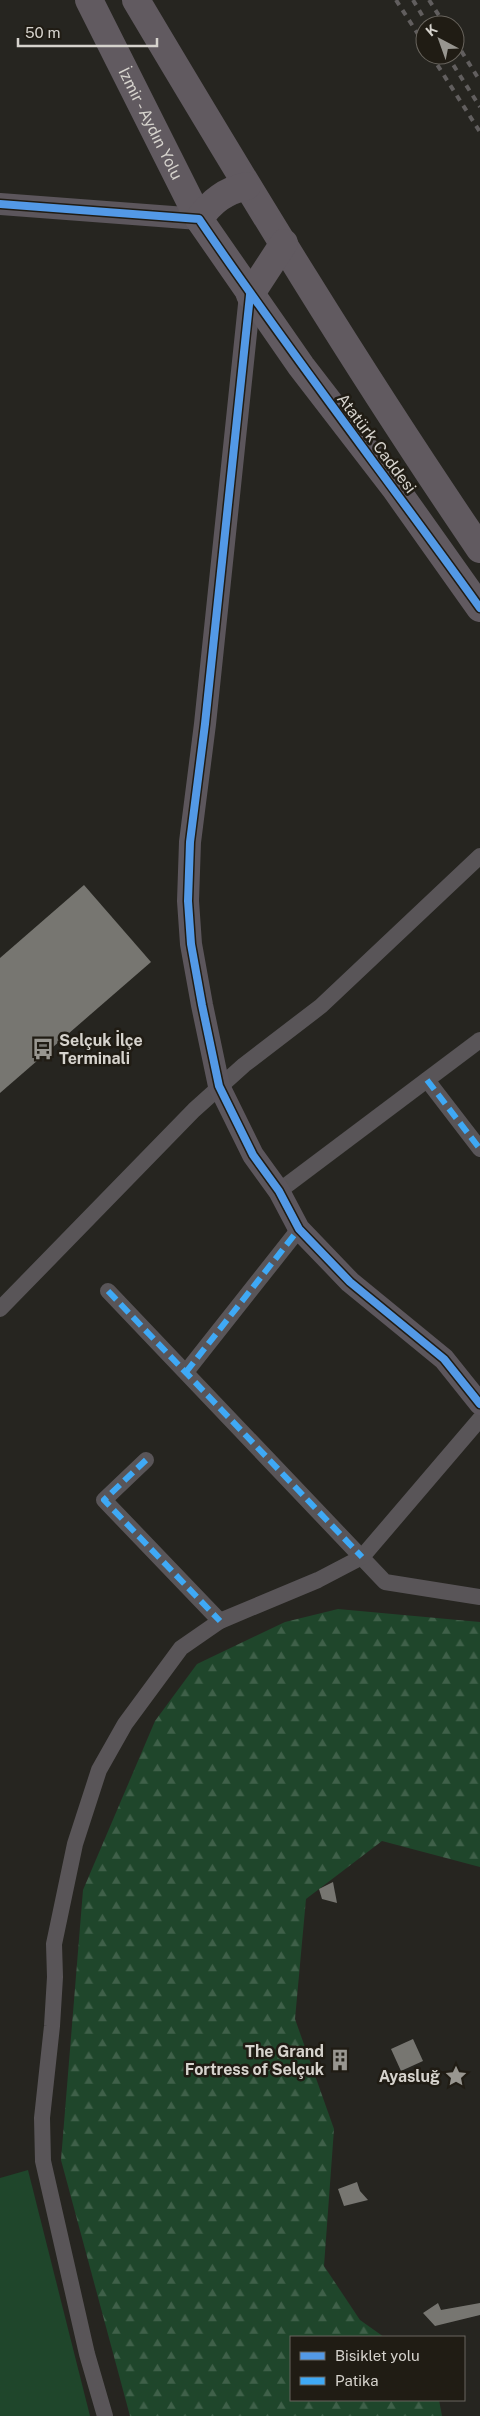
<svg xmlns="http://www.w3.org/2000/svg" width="480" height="2416" font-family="'Public Sans',sans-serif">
	<defs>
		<pattern id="forest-firs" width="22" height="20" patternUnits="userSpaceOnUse" patternTransform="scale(1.25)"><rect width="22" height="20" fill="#1f462b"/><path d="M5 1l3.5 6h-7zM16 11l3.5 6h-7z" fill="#3f6049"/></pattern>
	</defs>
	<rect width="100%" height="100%" fill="#262520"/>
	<path fill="url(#forest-firs)" d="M 338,1609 L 480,1622 L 480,1867 L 382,1841 L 306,1899 L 295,2019 L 334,2129 L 324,2266 L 360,2320 L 384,2337 L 291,2337 L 291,2400 L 439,2400 L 442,2416 L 130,2416 L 61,2160 L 83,1890 L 155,1721 L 197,1664 L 285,1622 Z"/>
	<path fill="#1f462b" d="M 28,2170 L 90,2416 L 0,2416 L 0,2178 Z"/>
	<g fill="#777671">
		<path d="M 84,885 L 151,962 L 0,1093 L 0,958 Z"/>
		<path d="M 333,1882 L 337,1903 L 322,1899 L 319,1889 Z"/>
		<path d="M 413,2039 L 423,2061 L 401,2071 L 391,2049 Z"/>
		<path d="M 357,2182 L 360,2191 L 368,2200 L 344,2206 L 338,2189 Z"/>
		<path d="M 438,2303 L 441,2310 L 480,2303 L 480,2315 L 435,2326 L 423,2313 Z"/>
	</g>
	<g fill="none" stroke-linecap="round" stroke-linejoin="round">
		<g stroke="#595558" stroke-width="16">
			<path d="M 427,1080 L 480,1149"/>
			<path d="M 279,1191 L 480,1040"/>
			<path d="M 108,1291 L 385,1582 L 480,1597"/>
			<path d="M 0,1309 L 194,1110 L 244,1065 L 321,1006 L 480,856"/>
			<path d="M 186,1372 L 299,1229"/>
			<path d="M 146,1460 L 104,1500 L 220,1621"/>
			<path d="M 105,2416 L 87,2354 L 43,2161 L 42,2118 L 52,2026 L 55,1977 L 54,1944 L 75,1844 L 99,1770 L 125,1724 L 181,1648 L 220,1621 L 318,1580 L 362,1557 L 480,1419"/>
		</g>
		<g stroke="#5c565c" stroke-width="22">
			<path d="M 0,204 L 199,219"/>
			<path d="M 250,295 L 205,724 L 190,842 L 188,901 L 191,944 L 202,1005 L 219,1086 L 253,1155 L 279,1191 L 299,1229 L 350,1282 L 444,1359 L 480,1404"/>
		</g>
		<g stroke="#615a60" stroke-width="28">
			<path id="s1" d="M 89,0 L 199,219 L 301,366 L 395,488 L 480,608"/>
			<path d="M 136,0 C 246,185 358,370 480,549"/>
			<path d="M 199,219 C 212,201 225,191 247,186"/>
			<path d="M 250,295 L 284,243"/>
		</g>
		<g stroke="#615e5e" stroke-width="4" stroke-dasharray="6 6" stroke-linecap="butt">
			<path d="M 396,0 L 425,45"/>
			<path d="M 413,0 L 428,25"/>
			<path d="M 429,0 L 445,25"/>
			<path d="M 455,41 L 480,81"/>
			<path d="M 431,55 L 480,132"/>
			<path d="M 447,55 L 480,107"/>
		</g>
		<g stroke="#3fa9f5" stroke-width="6" stroke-dasharray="12 6" stroke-linecap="butt">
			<path d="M 427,1080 L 480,1149"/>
			<path d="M 108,1291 L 362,1557"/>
			<path d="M 186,1372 L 299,1229"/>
			<path d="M 146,1460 L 104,1500 L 220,1621"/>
		</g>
		<g stroke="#201c14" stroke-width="11">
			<g id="cycleway">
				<path d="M 0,204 L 199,219 C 289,352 387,478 480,608"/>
				<path d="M 250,295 L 205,724 L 190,842 L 188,901 L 191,944 L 202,1005 L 219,1086 L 253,1155 L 279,1191 L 299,1229 L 350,1282 L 444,1359 L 480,1404"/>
			</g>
		</g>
		<use href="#cycleway" stroke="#5399e6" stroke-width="8"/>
	</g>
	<defs>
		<g id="bus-bare" transform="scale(1.725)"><path d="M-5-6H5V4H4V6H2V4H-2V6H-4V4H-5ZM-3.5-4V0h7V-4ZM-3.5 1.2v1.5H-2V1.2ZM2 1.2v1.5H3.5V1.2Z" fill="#989690" stroke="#201c14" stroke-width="2.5" paint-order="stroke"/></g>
		<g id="building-bare" transform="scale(1.725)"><path d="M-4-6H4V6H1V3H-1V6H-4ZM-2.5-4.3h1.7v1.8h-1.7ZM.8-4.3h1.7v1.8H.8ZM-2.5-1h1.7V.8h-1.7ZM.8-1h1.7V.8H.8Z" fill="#989690" stroke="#201c14" stroke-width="2.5" paint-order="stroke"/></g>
		<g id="sight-bare" transform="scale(1.725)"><path d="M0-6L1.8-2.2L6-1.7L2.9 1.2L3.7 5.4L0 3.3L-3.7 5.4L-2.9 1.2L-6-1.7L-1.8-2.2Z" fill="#989690" stroke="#201c14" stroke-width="2.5" paint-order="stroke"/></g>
	</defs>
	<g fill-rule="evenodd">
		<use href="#bus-bare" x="43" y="1049"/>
		<use href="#building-bare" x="340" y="2060"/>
		<use href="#sight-bare" x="456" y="2076"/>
	</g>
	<g text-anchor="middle" stroke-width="5" stroke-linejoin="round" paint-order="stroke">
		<g font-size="16" fill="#d6d3cd" stroke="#201c14">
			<text dy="6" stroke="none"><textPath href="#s1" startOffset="138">İzmir - Aydın Yolu</textPath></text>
			<text transform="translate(377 443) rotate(53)" y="6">Atatürk Caddesi</text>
		</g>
		<g font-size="16" font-weight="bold" fill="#d6d3cd" stroke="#201c14" text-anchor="end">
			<text x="59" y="1046" text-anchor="start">Selçuk İlçe<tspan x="59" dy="18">Terminali</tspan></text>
			<text x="324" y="2057">The Grand<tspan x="324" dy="18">Fortress of Selçuk</tspan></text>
			<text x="440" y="2082">Ayasluğ</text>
		</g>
	</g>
	<rect x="290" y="2336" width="175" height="65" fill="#201c14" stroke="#69655e"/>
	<rect x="300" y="2352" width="25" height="8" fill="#5399e6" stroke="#69655e"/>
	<text x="335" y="2361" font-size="15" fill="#d6d3cd">Bisiklet yolu</text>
	<rect x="300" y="2377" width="25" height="8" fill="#3fa9f5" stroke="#69655e"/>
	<text x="335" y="2386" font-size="15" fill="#d6d3cd">Patika</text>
	<g transform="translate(440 40) rotate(319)"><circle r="24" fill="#201c14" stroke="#69655e"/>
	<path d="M0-4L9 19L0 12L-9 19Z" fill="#989690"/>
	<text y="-8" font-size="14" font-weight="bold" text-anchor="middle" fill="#d6d3cd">K</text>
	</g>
	<path d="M18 38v8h139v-8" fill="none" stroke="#d6d3cd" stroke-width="2.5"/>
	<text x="25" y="38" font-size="15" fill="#d6d3cd" stroke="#201c14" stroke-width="4" paint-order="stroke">50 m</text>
</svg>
